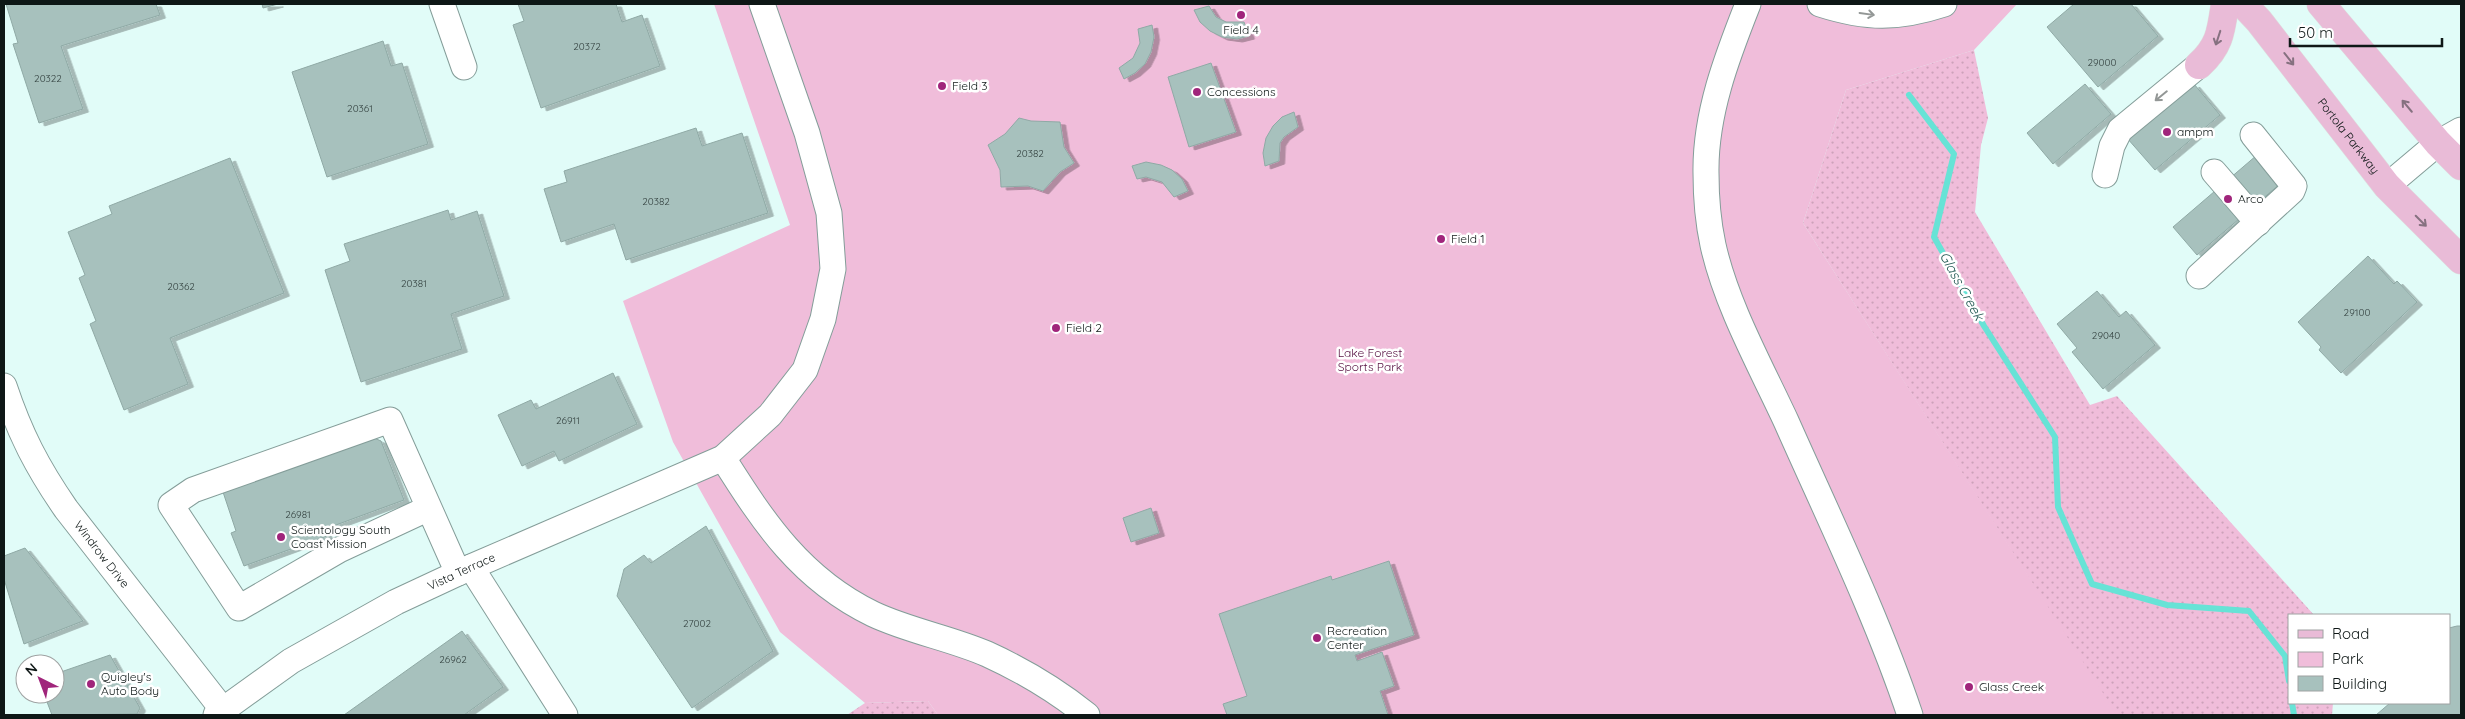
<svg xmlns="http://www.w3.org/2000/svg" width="2465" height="719" font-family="Quicksand,sans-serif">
	<defs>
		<pattern id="grass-dots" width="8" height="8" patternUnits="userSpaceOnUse" patternTransform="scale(1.25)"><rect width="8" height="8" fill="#f0bdda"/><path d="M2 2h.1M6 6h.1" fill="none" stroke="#cda2ba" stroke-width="1.8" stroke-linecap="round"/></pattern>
		<filter id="shadow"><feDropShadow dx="5.5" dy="3" stdDeviation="0" flood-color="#0004"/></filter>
	</defs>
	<rect width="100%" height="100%" fill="#e1fcf8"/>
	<g fill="url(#grass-dots)">
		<path d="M 1974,50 L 1988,118 L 1981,145 L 1975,212 L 2090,405 L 2117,396 L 2314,615 L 2289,615 L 2289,703 L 2333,703 L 2332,715 L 2116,715 L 1803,223 L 1846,90 Z"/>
		<path d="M 928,701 L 938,715 L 847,715 L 865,703 Z"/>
	</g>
	<path fill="#f0bdda" d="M 714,4 L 2017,4 L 1974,50 L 1846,90 L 1803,223 L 2117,715 L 938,715 L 928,701 L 865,703 L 780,632 L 673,442 L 623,301 L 790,225 Z"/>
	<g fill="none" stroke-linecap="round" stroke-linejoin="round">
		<g stroke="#67e3d6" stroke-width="6">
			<path d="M 1909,95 L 1954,154 L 1934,237 L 1984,326 L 2055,437 L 2058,507 L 2092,584 L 2167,605 L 2249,611 L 2285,656 L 2289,681"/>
			<path d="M 2292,703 L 2294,715"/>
		</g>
	</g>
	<g fill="#a7c1bd" stroke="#8fa9a5" filter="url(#shadow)">
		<path d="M 6,4 L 156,4 L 160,15 L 61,46 L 83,109 L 39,123 L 13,44 L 18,43 Z"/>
		<path d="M 262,4 L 278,4 L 263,8 Z"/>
		<path d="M 518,4 L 616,4 L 622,22 L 642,15 L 660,66 L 541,108 L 513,25 L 524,21 Z"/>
		<path d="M 2074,4 L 2131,4 L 2158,36 L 2098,87 L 2047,27 Z"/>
		<path d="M 1209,6 L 1216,17 L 1226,22 L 1244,22 L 1249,36 L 1237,39 L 1222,37 L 1210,31 L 1200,22 L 1194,10 Z"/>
		<path d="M 1152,25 L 1154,37 L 1151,52 L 1145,64 L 1135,73 L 1124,79 L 1119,68 L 1133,58 L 1140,43 L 1138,29 Z"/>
		<path d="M 383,41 L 391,66 L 402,63 L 428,144 L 327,177 L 292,72 Z"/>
		<path d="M 1211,63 L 1236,132 L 1189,147 L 1168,77 Z"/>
		<path d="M 2085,84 L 2111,114 L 2053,164 L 2027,133 Z"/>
		<path d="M 2194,84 L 2220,115 L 2155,170 L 2127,138 Z"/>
		<path d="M 1294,112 L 1298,127 L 1284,137 L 1280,143 L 1279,161 L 1265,166 L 1263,153 L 1266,138 L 1273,126 L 1282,117 Z"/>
		<path d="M 1019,118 L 1031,121 L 1060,122 L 1064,147 L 1074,163 L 1060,172 L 1043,191 L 1028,186 L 1001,187 L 1000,170 L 988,145 L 1005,134 Z"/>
		<path d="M 696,128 L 702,146 L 742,133 L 768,213 L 626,260 L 614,224 L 561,242 L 544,189 L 567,182 L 564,171 Z"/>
		<path d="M 2257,155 L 2281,183 L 2197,255 L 2173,227 Z"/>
		<path d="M 230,158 L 284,293 L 170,338 L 188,384 L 124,410 L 90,324 L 96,321 L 79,278 L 85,275 L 68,232 L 112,214 L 109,206 Z"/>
		<path d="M 1146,162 L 1161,165 L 1172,170 L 1182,179 L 1188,191 L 1174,197 L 1162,182 L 1146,177 L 1137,179 L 1132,166 Z"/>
		<path d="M 448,210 L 451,220 L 477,211 L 504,296 L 451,314 L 462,349 L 361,382 L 325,270 L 350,261 L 344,244 Z"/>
		<path d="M 2368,256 L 2394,284 L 2397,281 L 2417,302 L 2341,373 L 2319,350 L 2321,347 L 2298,322 Z"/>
		<path d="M 2097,291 L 2119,317 L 2126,311 L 2155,345 L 2103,389 L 2072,352 L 2077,348 L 2057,324 Z"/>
		<path d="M 613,373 L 637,424 L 559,461 L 554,451 L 522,466 L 498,415 L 531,400 L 536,409 Z"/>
		<path d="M 372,437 L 381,441 L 404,500 L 325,529 L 327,536 L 244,566 L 231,533 L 236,531 L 223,492 Z"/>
		<path d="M 1151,508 L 1159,533 L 1131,542 L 1123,518 Z"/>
		<path d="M 706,526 L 773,651 L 692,708 L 617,596 L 624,569 L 644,555 L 651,563 Z"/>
		<path d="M 25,548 L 83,621 L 24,644 L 4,579 L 4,556 Z"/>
		<path d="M 1389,561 L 1414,635 L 1355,655 L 1357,661 L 1382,652 L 1394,686 L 1380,691 L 1388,715 L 1227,715 L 1223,704 L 1247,696 L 1219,614 L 1331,576 L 1332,580 Z"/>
		<path d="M 2457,626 L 2461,626 L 2461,715 L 2376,715 L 2390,703 L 2449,703 L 2449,628 Z"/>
		<path d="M 462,631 L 503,687 L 464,715 L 344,715 Z"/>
		<path d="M 110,655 L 140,708 L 137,714 L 52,715 L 44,694 L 55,694 L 55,674 Z"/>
	</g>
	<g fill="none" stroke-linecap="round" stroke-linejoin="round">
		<g stroke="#849d99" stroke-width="27">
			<g id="minor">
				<path d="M 442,4 L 464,67"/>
				<path d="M 1748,4 C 1727,57 1705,114 1706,173 C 1706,196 1708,222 1713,245 C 1726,304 1760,365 1786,421 C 1829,518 1876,614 1910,715"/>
				<path d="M 1820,4 C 1867,19 1898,19 1944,4"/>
				<path d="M 2214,172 L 2258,223"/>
				<path d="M 2105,175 L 2112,146 L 2120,130 L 2199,65"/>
				<path d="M 2387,186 L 2438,143 L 2461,130"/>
				<path d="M 2199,276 L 2292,191 L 2294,186 L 2253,135"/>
				<path id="s1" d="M 4,386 C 20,434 37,467 66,509 L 223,710"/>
				<path d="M 723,458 C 764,523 801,579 873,614 C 909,631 950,638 987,654 C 1022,670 1057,691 1087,715"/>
				<path d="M 429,508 L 339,550 L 239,608 L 171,505 L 193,490 L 390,420 L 458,573"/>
				<path d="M 471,567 L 565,715"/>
				<path id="s2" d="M 216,715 L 291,661 L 396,602 L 471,567 L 723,458 L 770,415 L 805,370 L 823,319 L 833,269 L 829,213 L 807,133 L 762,4"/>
			</g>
		</g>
		<g stroke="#dddfde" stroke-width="29">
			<g id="major">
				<path id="s3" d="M 2243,4 L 2259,21 L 2387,186 L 2461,260"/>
				<path d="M 2321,4 L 2438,143 L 2461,166"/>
				<path d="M 2199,65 C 2220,46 2221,31 2225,4"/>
			</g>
		</g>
		<use href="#minor" stroke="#fff" stroke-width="25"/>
		<use href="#major" stroke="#e9bbd7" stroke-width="28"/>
	</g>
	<defs><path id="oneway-shaft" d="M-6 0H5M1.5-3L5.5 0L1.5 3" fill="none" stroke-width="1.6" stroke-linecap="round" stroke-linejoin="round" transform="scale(1.25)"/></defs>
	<g stroke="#939796">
		<use href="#oneway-shaft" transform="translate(1867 14) rotate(8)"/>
		<use href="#oneway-shaft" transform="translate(2161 96) rotate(141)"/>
	</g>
	<g stroke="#867180">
		<use href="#oneway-shaft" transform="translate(2218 38) rotate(108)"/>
		<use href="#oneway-shaft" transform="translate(2289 59) rotate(52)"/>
		<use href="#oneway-shaft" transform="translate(2407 106) rotate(-130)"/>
		<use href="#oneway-shaft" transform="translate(2421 221) rotate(45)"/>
	</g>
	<g fill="#a0257b" stroke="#fff" stroke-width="2">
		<circle cx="1241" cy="15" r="5"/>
		<circle cx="942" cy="86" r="5"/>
		<circle cx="1197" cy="92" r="5"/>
		<circle cx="2167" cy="132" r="5"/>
		<circle cx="2228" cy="199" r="5"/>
		<circle cx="1441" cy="239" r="5"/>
		<circle cx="1056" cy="328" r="5"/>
		<circle cx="281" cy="537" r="5"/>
		<circle cx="1317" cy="638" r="5"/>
		<circle cx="91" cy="684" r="5"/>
		<circle cx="1969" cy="687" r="5"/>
	</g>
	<g text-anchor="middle" stroke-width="5" stroke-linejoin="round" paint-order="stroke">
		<g font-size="10" fill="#344240">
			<text x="587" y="50">20372</text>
			<text x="2102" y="66">29000</text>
			<text x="48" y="82">20322</text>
			<text x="360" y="112">20361</text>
			<text x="1030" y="157">20382</text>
			<text x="656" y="205">20382</text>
			<text x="414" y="287">20381</text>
			<text x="181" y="290">20362</text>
			<text x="2357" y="316">29100</text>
			<text x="2106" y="339">29040</text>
			<text x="568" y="424">26911</text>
			<text x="298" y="518">26981</text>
			<text x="697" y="627">27002</text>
			<text x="453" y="663">26962</text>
		</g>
		<g font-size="12" fill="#0e1716" stroke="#fff" text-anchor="start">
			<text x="1241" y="34" text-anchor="middle">Field 4</text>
			<text x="952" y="90">Field 3</text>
			<text x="1207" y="96">Concessions</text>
			<text x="2177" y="136">ampm</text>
			<text x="2238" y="203">Arco</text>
			<text x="1451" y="243">Field 1</text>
			<text x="1066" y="332">Field 2</text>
			<text x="291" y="534">Scientology South<tspan x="291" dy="14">Coast Mission</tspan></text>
			<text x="1327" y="635">Recreation<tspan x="1327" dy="14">Center</tspan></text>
			<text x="101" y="681">Quigley's<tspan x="101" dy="14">Auto Body</tspan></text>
			<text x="1979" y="691">Glass Creek</text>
		</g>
		<g font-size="12" fill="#0e1716" stroke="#fff">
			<text dy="4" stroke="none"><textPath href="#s3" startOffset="169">Portola Parkway</textPath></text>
			<text dy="4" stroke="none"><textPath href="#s1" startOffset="196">Windrow Drive</textPath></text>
			<text dy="4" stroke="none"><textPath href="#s2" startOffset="285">Vista Terrace</textPath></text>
		</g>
		<g font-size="12" fill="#561041" stroke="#fff">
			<text x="1370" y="357">Lake Forest<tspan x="1370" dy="14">Sports Park</tspan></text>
		</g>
		<g font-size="14" font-style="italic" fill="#275c56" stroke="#fff">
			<text transform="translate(1962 286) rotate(61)" y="5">Glass Creek</text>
		</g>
	</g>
	<rect width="2465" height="719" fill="none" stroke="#0e1716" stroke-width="10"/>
	<rect x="2288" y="614" width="162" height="90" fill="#ffffff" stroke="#9fa2a2"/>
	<rect x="2298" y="630" width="25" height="8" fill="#e9bbd7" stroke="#9fa2a2"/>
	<text x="2332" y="639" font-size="15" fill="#0e1716">Road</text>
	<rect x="2298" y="652" width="25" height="15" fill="#f0bdda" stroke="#9fa2a2"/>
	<text x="2332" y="664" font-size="15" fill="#0e1716">Park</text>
	<rect x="2298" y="676" width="25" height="15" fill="#a7c1bd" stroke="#9fa2a2"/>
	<text x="2332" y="689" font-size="15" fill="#0e1716">Building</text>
	<g transform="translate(40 679) rotate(318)"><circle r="24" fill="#ffffff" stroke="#9fa2a2"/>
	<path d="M0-4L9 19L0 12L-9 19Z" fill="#a0257b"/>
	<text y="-8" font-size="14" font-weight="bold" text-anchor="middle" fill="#0e1716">N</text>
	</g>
	<path d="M2290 38v8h152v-8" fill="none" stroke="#0e1716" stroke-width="2.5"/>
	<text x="2298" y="38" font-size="15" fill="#0e1716" stroke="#ffffff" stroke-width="4" paint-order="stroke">50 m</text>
</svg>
